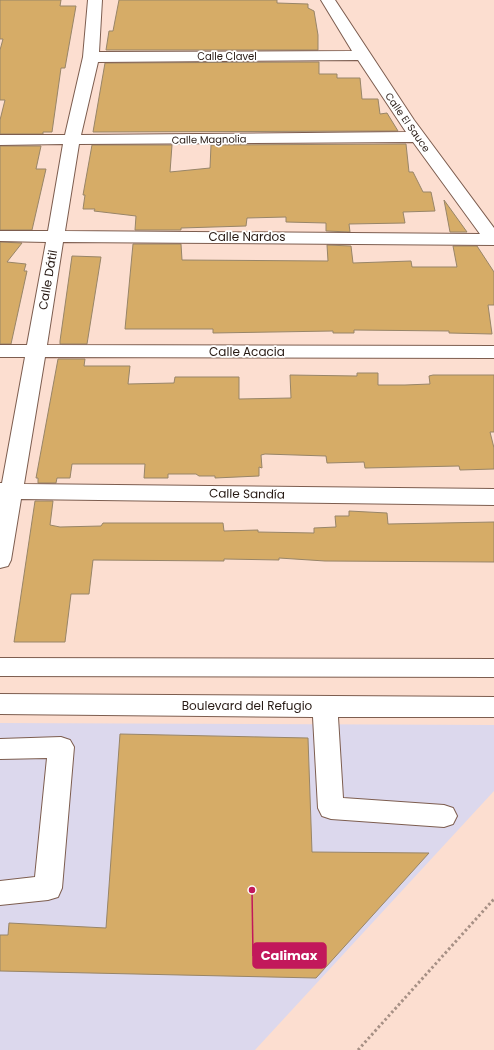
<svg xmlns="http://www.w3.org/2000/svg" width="494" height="1050" font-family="Poppins,sans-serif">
	<rect width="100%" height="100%" fill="#fcded0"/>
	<path fill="#dcd8ed" d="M 0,723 L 494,725 L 494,791 L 255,1050 L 0,1050 Z"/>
	<g fill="#d6ac67" stroke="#988568">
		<path d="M 0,0 L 61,0 L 60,6 L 76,6 L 65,68 L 61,68 L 52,132 L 43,132 L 43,134 L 0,134 L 0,120 L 5,100 L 0,100 L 0,50 L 3,39 L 0,39 Z"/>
		<path d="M 119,0 L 277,0 L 277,3 L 308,4 L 308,8 L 314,11 L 318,35 L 318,50 L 106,50 L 109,31 L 113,31 Z"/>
		<path d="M 319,62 L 319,74 L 337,74 L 337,78 L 360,78 L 362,99 L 378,99 L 380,114 L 387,113 L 398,131 L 93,132 L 105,63 Z"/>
		<path d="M 406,144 L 409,172 L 413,172 L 423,192 L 431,192 L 435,211 L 403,212 L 405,223 L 349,224 L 350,232 L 326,231 L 326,223 L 286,222 L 286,217 L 247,218 L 246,226 L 181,228 L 181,230 L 135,230 L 136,216 L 94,211 L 95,209 L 83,209 L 85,195 L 83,195 L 92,145 L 172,145 L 170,172 L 210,168 L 211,145 Z"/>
		<path d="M 0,146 L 41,146 L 36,169 L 46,169 L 32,230 L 0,230 Z"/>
		<path d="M 444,200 L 467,232 L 450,232 Z"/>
		<path d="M 0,242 L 22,243 L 7,262 L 26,264 L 24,271 L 27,271 L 11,344 L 0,344 Z"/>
		<path d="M 133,244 L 181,244 L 182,260 L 328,261 L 327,245 L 351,246 L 353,263 L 411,261 L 412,267 L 457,267 L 453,246 L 477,246 L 494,272 L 494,305 L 488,305 L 492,334 L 449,333 L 449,331 L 354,330 L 354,333 L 333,333 L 333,331 L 213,333 L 213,329 L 125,329 Z"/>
		<path d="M 72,256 L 101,257 L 87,344 L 60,344 L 60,341 Z"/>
		<path d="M 58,359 L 85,359 L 84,366 L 130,366 L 128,384 L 174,383 L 175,377 L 239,377 L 239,399 L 291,398 L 290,375 L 357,376 L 357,373 L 378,373 L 378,385 L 405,385 L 430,384 L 429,376 L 433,375 L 494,375 L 494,432 L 490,432 L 494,448 L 494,469 L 460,470 L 459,466 L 365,468 L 364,462 L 327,463 L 326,456 L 265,454 L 261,455 L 262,468 L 259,467 L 259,476 L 215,478 L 215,476 L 199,476 L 196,474 L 168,474 L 168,478 L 144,478 L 145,464 L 72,464 L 70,478 L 57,478 L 56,483 L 38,483 L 38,478 L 36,478 Z"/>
		<path d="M 35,501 L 53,501 L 50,525 L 60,527 L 101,526 L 103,523 L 223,523 L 224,531 L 258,530 L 258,532 L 314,533 L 314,528 L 336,527 L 335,516 L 349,516 L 349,511 L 387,513 L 388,524 L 494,522 L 494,562 L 325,561 L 279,558 L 279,560 L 224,559 L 224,561 L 93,560 L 89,594 L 71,594 L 65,642 L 14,642 Z"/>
		<path d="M 120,734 L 308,738 L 312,852 L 429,853 L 316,978 L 0,971 L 0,935 L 8,935 L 9,923 L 106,928 Z"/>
	</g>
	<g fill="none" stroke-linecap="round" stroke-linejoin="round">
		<g stroke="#7d5d4f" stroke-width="2">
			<g id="minor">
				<path d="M 88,0 L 102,0 L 99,52 L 352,51 L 321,0 L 335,0 L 414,120 L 494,228 L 494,245 L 63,242 L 47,345 L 494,346 L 494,358 L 45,357 L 24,484 L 494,489 L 494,505 L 21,499 L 11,560 L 8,566 L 0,568 L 0,483 L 2,483 L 25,357 L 0,357 L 0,345 L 27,345 L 46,242 L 0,241 L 0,231 L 48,231 L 63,144 L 0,145 L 0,135 L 65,135 L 83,57 ZM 358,60 L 406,132 L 81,135 L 98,62 ZM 413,142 L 480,234 L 65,231 L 79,144 Z"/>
				<path d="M 0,658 L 494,659 L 494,677 L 0,676 Z"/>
				<path d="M 0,694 L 494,697 L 494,717 L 338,717 L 343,798 L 444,805 L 453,808 L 457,816 L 453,824 L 444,827 L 331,819 L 322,816 L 318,808 L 313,717 L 0,714 Z"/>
				<path d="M 61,737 L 70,740 L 74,747 L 62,888 L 58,897 L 48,900 L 0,905 L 0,881 L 35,877 L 47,758 L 0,759 L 0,739 Z"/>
			</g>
		</g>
		<path stroke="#a79085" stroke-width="3" stroke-dasharray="2.5 2.5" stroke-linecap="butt" d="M 358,1050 L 494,899"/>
		<use href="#minor" fill="#fff" fill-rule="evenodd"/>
	</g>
	<g text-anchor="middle" stroke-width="3.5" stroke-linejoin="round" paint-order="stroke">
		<g font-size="10" fill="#261913" stroke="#fff">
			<text x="227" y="60">Calle Clavel</text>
			<text transform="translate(408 122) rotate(55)" y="4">Calle El Sauce</text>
			<text transform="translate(209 139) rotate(-1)" y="4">Calle Magnolia</text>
		</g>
		<g font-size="12" fill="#261913" stroke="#fff">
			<text x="247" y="241">Calle Nardos</text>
			<text transform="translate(48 280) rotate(-80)" y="4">Calle Dátil</text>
			<text x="247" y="356">Calle Acacia</text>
			<text transform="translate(247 494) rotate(1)" y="4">Calle Sandía</text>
			<text x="247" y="710">Boulevard del Refugio</text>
		</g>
	</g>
	<path fill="none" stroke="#c2185b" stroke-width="1.5" d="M252 890L253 956"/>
	<circle fill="#c2185b" stroke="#fff" stroke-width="1.5" cx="252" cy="890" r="4"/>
	<rect fill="#c2185b" stroke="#c2185b" stroke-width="1.5" x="253" y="943" width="73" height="25" rx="4"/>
	<g font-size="13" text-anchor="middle" font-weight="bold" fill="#fff">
		<text x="289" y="960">Calimax</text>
	</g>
</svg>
